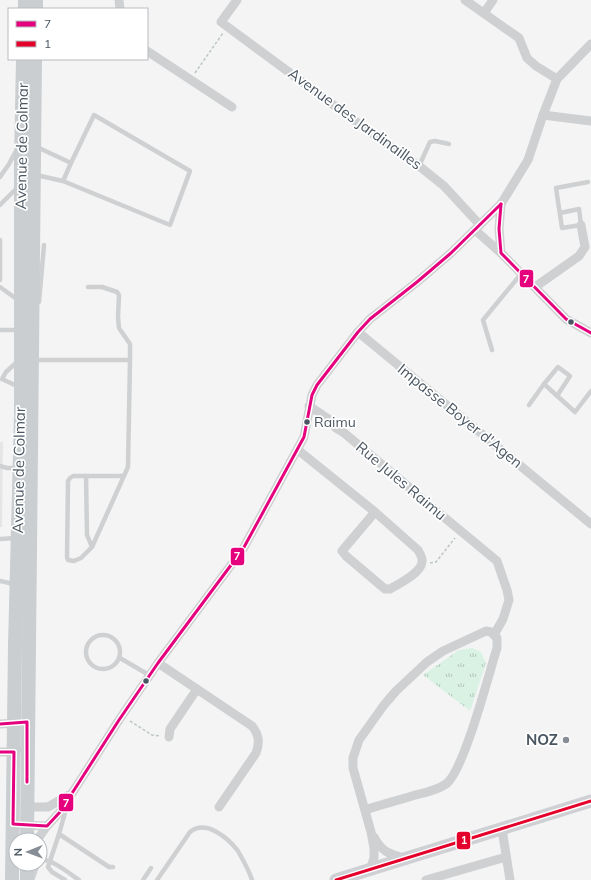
<svg xmlns="http://www.w3.org/2000/svg" width="591" height="880" font-family="Mulish,sans-serif">
	<defs>
		<pattern id="park-tufts" width="24" height="20" patternUnits="userSpaceOnUse"><rect width="24" height="20" fill="#d9f2e3"/><path d="M3 7l-1-3M5 7V3M7 7l1-3M15 17l-1-3M17 17v-4M19 17l1-3" fill="none" stroke="#b2c7bb"/></pattern>
	</defs>
	<rect width="100%" height="100%" fill="#f4f4f4"/>
	<path fill="#e6e5e6" d="M 3,441 L 2,527 L 0,527 L 0,443 Z"/>
	<path fill="url(#park-tufts)" d="M 472,648 L 481,652 L 486,663 L 470,711 L 423,675 L 459,650 Z"/>
	<g fill="none" stroke-linecap="round" stroke-linejoin="round">
		<g stroke="#bcc7c4" stroke-width="1.5" stroke-dasharray="3 2" stroke-linecap="butt">
			<path d="M 195,73 L 223,33"/>
			<path d="M 430,563 L 436,562 L 455,538"/>
			<path d="M 130,721 L 152,735 L 160,736"/>
		</g>
		<g stroke="#ced0d2" stroke-width="4.5">
			<path d="M 419,166 L 430,142 L 435,141 L 449,144"/>
			<path d="M 36,175 L 63,181 L 170,225 L 190,171 L 94,115 L 71,163 L 37,147"/>
			<path d="M 0,177 L 9,164 L 17,149"/>
			<path d="M 63,181 L 71,163"/>
			<path d="M 0,205 L 17,188"/>
			<path d="M 560,213 L 579,209 L 581,225 L 562,228 L 556,188 L 588,182"/>
			<path d="M 0,240 L 0,280"/>
			<path d="M 0,287 L 18,300"/>
			<path d="M 88,287 L 102,287 L 117,292 L 119,295 L 118,317 L 119,328 L 130,344 L 130,360"/>
			<path d="M 38,302 L 39,302 L 44,245"/>
			<path d="M 0,330 L 19,330"/>
			<path d="M 492,350 L 483,320 L 521,274"/>
			<path d="M 19,360 L 6,372 L 2,379 L 19,387"/>
			<path d="M 34,360 L 130,360 L 128,467 L 92,547 L 81,558 L 74,561 L 68,560 L 67,557 L 68,481 L 70,478 L 73,476 L 124,476"/>
			<path d="M 544,384 L 558,367 L 570,376 L 557,396"/>
			<path d="M 529,405 L 544,384 L 575,412 L 591,391"/>
			<path d="M 0,466 L 7,468 L 18,468"/>
			<path d="M 86,476 L 87,535 L 92,547"/>
			<path d="M 0,539 L 16,538"/>
			<path d="M 0,581 L 14,584"/>
			<circle cx="103" cy="652" r="17"/>
			<path d="M 120,658 L 149,675"/>
			<path d="M 67,806 L 59,834 L 109,867 L 113,867"/>
			<path d="M 59,834 L 48,867 L 52,872 L 65,880"/>
			<path d="M 40,860 C 51,858 70,874 79,880"/>
			<path d="M 32,880 L 38,864"/>
			<path d="M 143,880 L 151,868"/>
			<path d="M 157,880 L 190,832 C 206,819 228,838 238,851 C 243,860 249,870 252,880"/>
		</g>
		<g stroke="#ced0d2" stroke-width="9">
			<path d="M 119,0 L 120,9"/>
			<path d="M 237,0 L 221,22 L 377,137 L 419,166 L 444,186 L 480,225"/>
			<path d="M 465,0 L 519,38 L 527,58 L 536,66 L 557,79"/>
			<path d="M 484,13 L 493,0"/>
			<path d="M 147,51 L 232,107"/>
			<path d="M 543,115 L 591,121"/>
			<path d="M 501,204 L 499,229 L 501,253 L 566,319 L 591,333"/>
			<path d="M 475,230 L 501,253"/>
			<path d="M 535,287 L 579,256 L 585,247 L 581,225"/>
			<path d="M 358,332 L 591,524"/>
			<path d="M 309,406 L 330,420 L 336,428 L 343,432 L 410,488 L 413,489 L 416,494 L 497,561 L 507,590 L 509,600 L 503,619 L 494,635"/>
			<path d="M 298,450 L 375,512 L 418,550 C 420,554 423,558 422,562 C 421,573 399,584 390,589 L 385,589 L 346,556 L 342,551 L 375,512"/>
			<path d="M 158,663 L 252,726 C 259,735 260,742 256,753 L 219,807"/>
			<path d="M 0,724 L 19,723"/>
			<path d="M 169,737 L 170,729 L 197,689"/>
			<path d="M 0,752 L 14,752 L 17,749"/>
			<path d="M 27,807 L 48,807 L 69,795"/>
			<path d="M 365,810 C 380,805 396,801 412,796 C 423,793 436,791 446,784 C 464,771 489,673 497,648 L 497,638 L 491,632 L 486,631 L 443,651 L 427,662 L 396,691 L 384,705 L 359,740 L 353,758 L 353,768 L 371,832 L 374,848 L 374,858 L 370,870"/>
			<path d="M 22,825 L 47,826"/>
			<path d="M 502,829 L 510,880"/>
			<path d="M 374,837 C 382,852 389,854 404,858"/>
			<path d="M 37,840 L 47,826 L 60,812 L 119,720 L 158,663 L 243,549 L 304,437 L 312,395 L 317,385 L 358,332 L 370,319 L 417,282 L 451,253 L 501,204 L 528,160 L 543,115 L 557,79 L 591,44"/>
			<path d="M 426,880 L 506,857"/>
		</g>
		<path stroke="#ced0d4" stroke-width="13" d="M 336,880 L 591,801"/>
		<g stroke="#caced1" stroke-width="14">
			<path d="M 25,9 L 25,0"/>
			<path d="M 36,9 L 36,0"/>
			<path d="M 27,840 L 35,59"/>
			<path d="M 27,864 L 27,880"/>
			<path d="M 12,880 L 15,645 L 21,414 L 21,162 L 23,59"/>
		</g>
		<g stroke="#fff" stroke-width="6">
			<g id="bus-1">
				<path d="M 501,204 L 499,229 L 501,253 L 566,319 L 591,333"/>
				<path d="M 0,724 L 27,722 L 27,782"/>
				<path d="M 0,752 L 14,752 L 13,824 L 47,826 L 60,812 L 119,720 L 158,663 L 243,549 L 304,437 L 312,395 L 317,385 L 358,332 L 370,319 L 417,282 L 451,253 L 501,204"/>
			</g>
		</g>
		<g stroke="#fff" stroke-width="6">
			<path id="bus-2" d="M 336,880 L 591,801"/>
		</g>
		<use href="#bus-1" stroke="#e5007d" stroke-width="3"/>
		<use href="#bus-2" stroke="#e4002b" stroke-width="3"/>
	</g>
	<g fill="#4a5661" stroke="#fff" stroke-width="1.5">
		<circle cx="571" cy="322" r="3.5"/>
		<circle cx="307" cy="422" r="3.5"/>
		<circle cx="146" cy="681" r="3.5"/>
	</g>
	<circle fill="#868d94" stroke="#fff" stroke-width="1.5" cx="566" cy="740" r="4"/>
	<g text-anchor="middle" stroke-width="3.5" stroke-linejoin="round" paint-order="stroke">
		<g font-size="14" fill="#4a5661" stroke="#fff" text-anchor="start">
			<text x="314" y="427">Raimu</text>
		</g>
		<g font-size="15" fill="#4a5661" stroke="#fff">
			<text transform="translate(355 119) rotate(36)" y="5">Avenue des Jardinailles</text>
			<text transform="translate(22 146) rotate(-89)" y="5">Avenue de Colmar</text>
			<text transform="translate(460 416) rotate(39)" y="5">Impasse Boyer d'Agen</text>
			<text transform="translate(19 470) rotate(-89)" y="5">Avenue de Colmar</text>
			<text transform="translate(401 481) rotate(40)" y="5">Rue Jules Raimu</text>
		</g>
		<g font-size="15" font-weight="bold" fill="#4a5661" stroke="#fff" text-anchor="end">
			<text x="558" y="745">NOZ</text>
		</g>
	</g>
	<g stroke="#fff" stroke-width="1.5">
		<rect x="519" y="269" width="15" height="19" rx="4" fill="#e5007d"/>
		<rect x="230" y="547" width="15" height="19" rx="4" fill="#e5007d"/>
		<rect x="58" y="793" width="16" height="19" rx="4" fill="#e5007d"/>
		<rect x="456" y="831" width="15" height="19" rx="4" fill="#e4002b"/>
	</g>
	<g font-size="11" text-anchor="middle" font-weight="bold" fill="#fff">
		<text x="526" y="283">7</text>
		<text x="237" y="560">7</text>
		<text x="66" y="807">7</text>
		<text x="464" y="844">1</text>
	</g>
	<rect x="8" y="8" width="140" height="52" fill="#ffffff" stroke="#b7bbc0"/>
	<rect x="16" y="21" width="20" height="6" fill="#e5007d" stroke="#b7bbc0"/>
	<text x="44" y="28" font-size="12" fill="#4a5661">7</text>
	<rect x="16" y="41" width="20" height="6" fill="#e4002b" stroke="#b7bbc0"/>
	<text x="44" y="48" font-size="12" fill="#4a5661">1</text>
	<g transform="translate(28 852) rotate(269)"><circle r="19" fill="#ffffff" stroke="#b7bbc0"/>
	<path d="M0-3L7 15L0 10L-7 15Z" fill="#868d94"/>
	<text y="-6" font-size="11" font-weight="bold" text-anchor="middle" fill="#4a5661">N</text>
	</g>
</svg>
